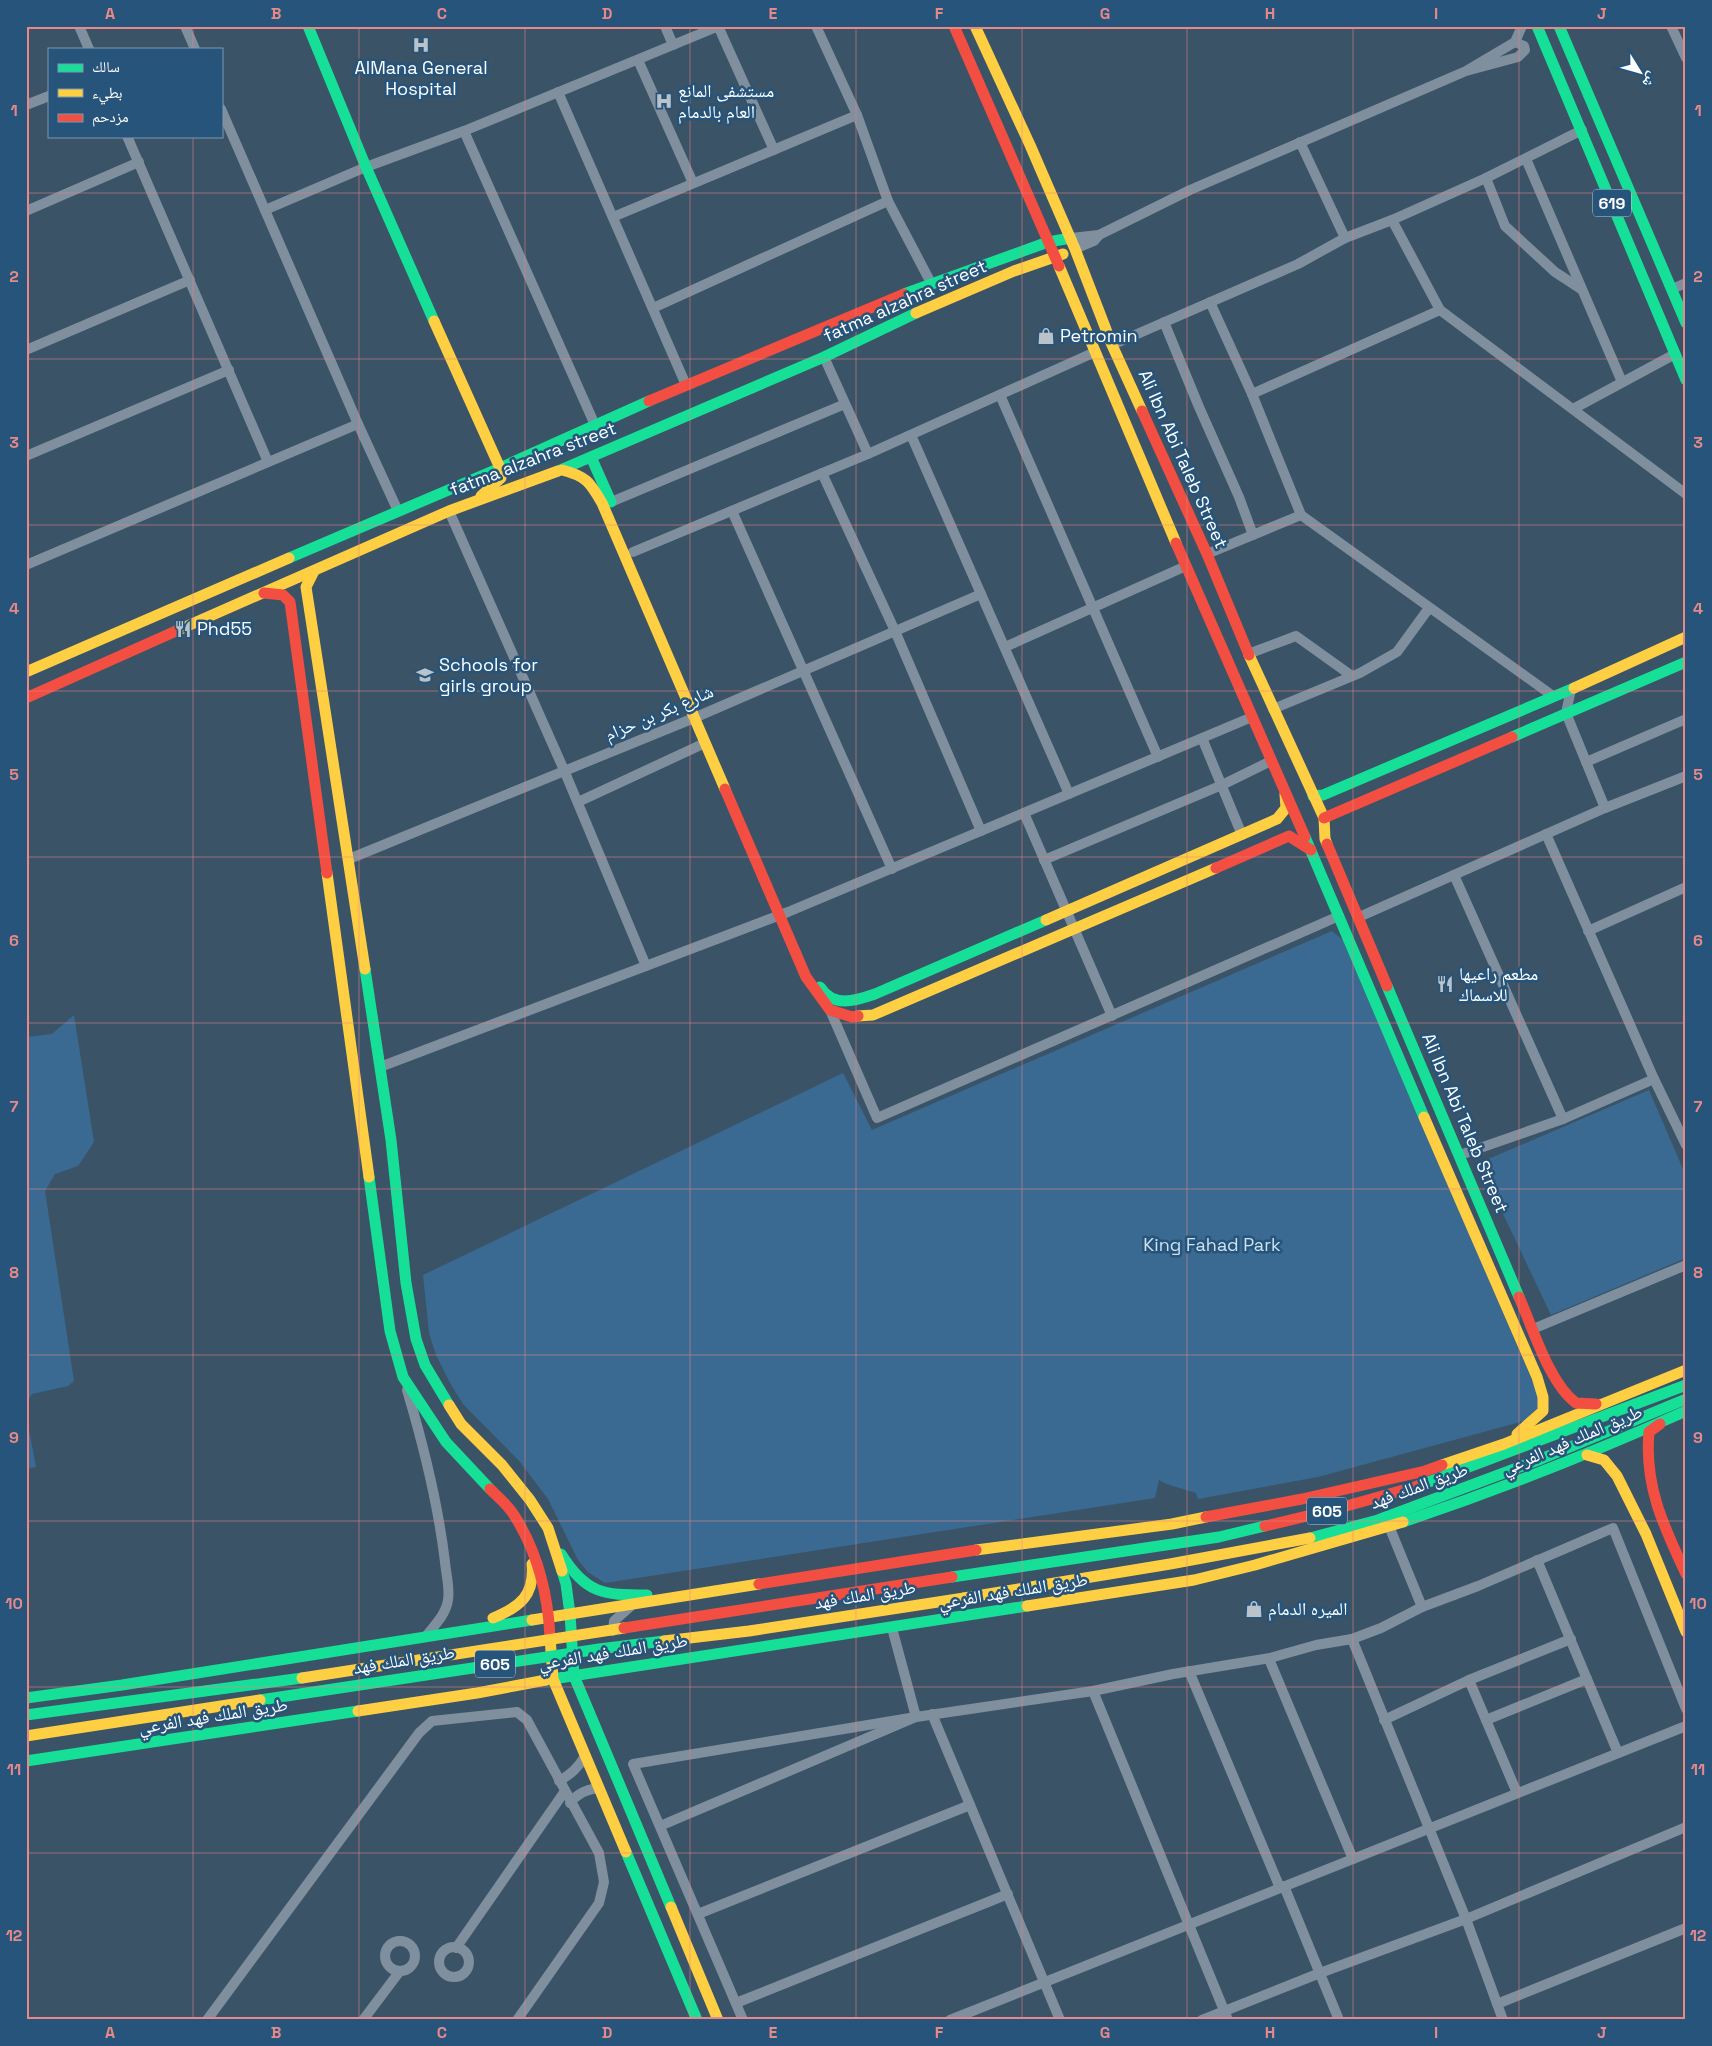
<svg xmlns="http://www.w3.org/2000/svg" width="1712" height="2046" font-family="'Space Grotesk','Noto Naskh Arabic',sans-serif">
	<rect width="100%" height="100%" fill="#3a5367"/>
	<g fill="#3a6a91">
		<path d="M 1332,931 L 1343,940 L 1540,1399 L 1541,1405 L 1524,1421 L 1318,1477 L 1198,1499 L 1196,1493 L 1166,1484 L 1159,1480 L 1155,1498 L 605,1583 L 588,1572 L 578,1560 L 548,1499 L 520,1462 L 463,1404 L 450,1383 L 436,1355 L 429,1333 L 423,1275 L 843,1073 L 872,1130 Z"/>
		<path d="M 74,1015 L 94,1142 L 78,1166 L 55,1174 L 45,1191 L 74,1381 L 68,1386 L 32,1394 L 26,1404 L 26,1037 L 52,1034 Z"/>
		<path d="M 1649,1090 L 1686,1176 L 1686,1258 L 1551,1315 L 1479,1163 Z"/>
		<path d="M 26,1413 L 36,1467 L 26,1469 Z"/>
	</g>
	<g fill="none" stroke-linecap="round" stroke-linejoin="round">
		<g stroke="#7f8f9e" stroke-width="10">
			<path d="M 79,26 L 89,49"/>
			<path d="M 185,26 L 195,49"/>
			<path d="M 665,26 L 673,45"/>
			<path d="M 718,26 L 774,150"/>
			<path d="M 816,26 L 857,115 L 888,201 L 931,283"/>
			<path d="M 1671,26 L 1686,58"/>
			<path d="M 1515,42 L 1522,26"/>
			<path d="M 638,60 L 693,183"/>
			<path d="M 558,92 L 686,385"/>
			<path d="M 26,105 L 49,96"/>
			<path d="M 221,109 L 358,424 L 398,511"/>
			<path d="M 464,131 L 595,425"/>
			<path d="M 127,136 L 268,462"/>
			<path d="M 1300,142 L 1345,238"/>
			<path d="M 1526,159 L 1622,382"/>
			<path d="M 1486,178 L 1505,226 L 1555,272 L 1581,289"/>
			<path d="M 265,210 L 366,167 L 464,131 L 719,26"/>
			<path d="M 26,211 L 139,162"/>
			<path d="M 613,217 L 857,115"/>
			<path d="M 1392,220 L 1440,310"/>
			<path d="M 1071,238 L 1099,235"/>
			<path d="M 1075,249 L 1094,241 L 1099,235 L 1190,190 L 1466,71 L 1515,42 L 1524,46 L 1525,50 L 1518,57 L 1466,71"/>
			<path d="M 1672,289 L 1686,283"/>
			<path d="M 1210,302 L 1252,394 L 1301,515 L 1553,696"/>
			<path d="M 653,308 L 888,201"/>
			<path d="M 1164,322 L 1199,407 L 1239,497 L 1253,535"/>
			<path d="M 1112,345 L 1298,264 L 1345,238 L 1392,220 L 1486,178 L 1582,130"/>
			<path d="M 26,350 L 190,280"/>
			<path d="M 824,357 L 868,454"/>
			<path d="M 1252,394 L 1440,310 L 1686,494"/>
			<path d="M 1000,395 L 1158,757"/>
			<path d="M 1573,409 L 1675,354"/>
			<path d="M 911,435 L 1069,794"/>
			<path d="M 26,456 L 229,370"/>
			<path d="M 822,473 L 895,631 L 981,831"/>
			<path d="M 611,502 L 845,404"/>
			<path d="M 449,511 L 564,770 L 646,966"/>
			<path d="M 732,511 L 892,869"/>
			<path d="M 633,552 L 868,454 L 1095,352"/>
			<path d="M 1207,554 L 1301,515"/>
			<path d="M 26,565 L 358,424"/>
			<path d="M 1005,647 L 1186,566"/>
			<path d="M 1248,654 L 1296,636 L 1352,676"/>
			<path d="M 1571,689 L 1566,713 L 1605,808"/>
			<path d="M 1273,709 L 1360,673 L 1397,652 L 1429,608"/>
			<path d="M 1202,738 L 1242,835"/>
			<path d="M 1586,762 L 1686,719"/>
			<path d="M 578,802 L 705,743"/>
			<path d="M 1024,813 L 1112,1016"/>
			<path d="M 1546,834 L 1654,1079 L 1686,1145"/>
			<path d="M 349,859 L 694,718 L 981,594"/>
			<path d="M 1044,860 L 1222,785 L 1271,761"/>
			<path d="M 1454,875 L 1563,1119"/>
			<path d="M 1359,917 L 1605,808 L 1686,776"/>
			<path d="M 1588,931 L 1686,887"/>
			<path d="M 830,1010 L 877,1118 L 1339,916"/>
			<path d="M 380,1067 L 788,912 L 1252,717"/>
			<path d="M 1460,1155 L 1563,1119 L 1654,1079"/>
			<path d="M 1533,1329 L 1686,1265"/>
			<path d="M 407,1390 C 424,1447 438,1503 445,1562 C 446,1574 450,1588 448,1600 C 446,1614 435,1625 426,1636"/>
			<path d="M 1389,1526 L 1422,1607"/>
			<path d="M 1537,1560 L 1618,1753"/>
			<path d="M 613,1631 L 614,1621 L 632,1605"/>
			<path d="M 1352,1639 L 1466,1919 L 1503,2020"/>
			<path d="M 1269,1659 L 1353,1859"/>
			<path d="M 1189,1671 L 1280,1888"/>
			<path d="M 1469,1680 L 1517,1793"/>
			<path d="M 1093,1691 L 1228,2020"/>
			<path d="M 932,1714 L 1060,2020"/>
			<path d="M 1384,1720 L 1469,1680 L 1571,1639"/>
			<path d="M 1486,1720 L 1587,1679"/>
			<path d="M 559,1781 C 571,1774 578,1768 585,1756"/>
			<path d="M 570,1803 C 578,1793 586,1790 598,1788"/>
			<path d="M 660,1826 L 916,1717 L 892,1628"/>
			<path d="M 1284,1886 L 1339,2020"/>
			<path d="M 698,1914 L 970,1805"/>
			<circle cx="400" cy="1956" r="15"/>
			<circle cx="454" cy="1962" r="15"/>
			<path d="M 456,1948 L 565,1791"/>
			<path d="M 736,2003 L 1008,1894"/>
			<path d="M 1497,2004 L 1686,1928"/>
			<path d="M 207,2020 L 419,1733 L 432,1721 L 517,1712 L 527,1720 L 599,1853 L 604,1882 L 599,1903 L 517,2020"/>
			<path d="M 363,2020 L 400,1971"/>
			<path d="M 743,2020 L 633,1764 L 916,1717 L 1093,1691 L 1173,1674 L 1270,1658 L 1316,1645 L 1352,1639 L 1381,1628 L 1422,1607 L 1478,1586 L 1613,1528 L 1686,1709"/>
			<path d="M 950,2020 L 1686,1726"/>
			<path d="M 1202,2020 L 1320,1973 L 1466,1919 L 1686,1827"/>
		</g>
		<g stroke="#16e098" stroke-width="11">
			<path d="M 308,26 L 366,167 L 434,321"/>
			<path d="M 1537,26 L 1686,380"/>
			<path d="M 1559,26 L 1686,323"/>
			<path d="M 904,294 L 1048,242 L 1071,238"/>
			<path d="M 591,457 L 611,502"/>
			<path d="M 558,471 L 824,357 L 916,313"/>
			<path d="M 289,558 L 500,468 L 649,401"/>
			<path d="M 1512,737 L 1686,662"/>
			<path d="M 1313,796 L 1323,795 L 1574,688"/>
			<path d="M 1305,837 L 1424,1117"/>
			<path d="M 365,969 L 391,1140 L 406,1283 L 416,1339 L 425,1365 L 449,1405"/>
			<path d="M 1387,986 L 1519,1297"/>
			<path d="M 820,987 C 833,1008 855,1001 875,994 L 1046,920"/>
			<path d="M 369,1177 L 390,1331 L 403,1377 L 446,1442 L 490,1489"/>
			<path d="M 1418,1486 L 1686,1385"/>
			<path d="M 1403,1522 C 1501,1489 1592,1453 1686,1411"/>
			<path d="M 1310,1538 L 1378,1520 L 1541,1459 L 1686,1399"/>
			<path d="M 561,1554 C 586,1594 603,1595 647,1595"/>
			<path d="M 562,1571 L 566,1584 L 570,1614 L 574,1676 L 671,1907"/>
			<path d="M 952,1577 L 1219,1537 L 1265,1526"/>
			<path d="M 546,1680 L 1027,1606"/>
			<path d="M 26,1698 L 122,1685 L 532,1620"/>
			<path d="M 26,1761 L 358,1711"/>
			<path d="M 626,1852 L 697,2020"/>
		</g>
		<g stroke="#ffcf43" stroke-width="11">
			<path d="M 975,26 L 1030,145 L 1075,249 L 1112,345 L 1142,411"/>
			<path d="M 1059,266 L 1176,543"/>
			<path d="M 916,313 L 1014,271 L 1063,254"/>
			<path d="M 434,321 L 500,468 L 501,478 L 481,496"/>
			<path d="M 562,470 C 586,476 590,482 602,503 L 725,789"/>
			<path d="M 314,571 L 306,587 L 365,969"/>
			<path d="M 176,631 L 449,511 L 558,471"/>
			<path d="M 1249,655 L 1324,818 L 1325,839 L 1327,844"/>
			<path d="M 26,672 L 289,558"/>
			<path d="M 1574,688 L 1686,637"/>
			<path d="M 327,873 L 369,1177"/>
			<path d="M 1046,920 L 1277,819 L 1286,808 L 1285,794"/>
			<path d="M 858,1016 L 873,1015 L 1216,868"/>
			<path d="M 1424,1117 L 1537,1377 L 1543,1397 L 1543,1411 L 1517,1434"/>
			<path d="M 449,1405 L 461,1424 L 502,1465 L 530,1500 L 548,1528 L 562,1571"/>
			<path d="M 1587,1455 L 1604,1460 L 1617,1476 L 1646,1534 L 1686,1632"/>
			<path d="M 1442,1465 L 1504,1444 L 1686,1370"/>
			<path d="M 976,1550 L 1172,1524 L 1206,1517"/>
			<path d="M 964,1598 L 1170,1564 L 1310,1538"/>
			<path d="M 1027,1606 L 1194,1580 L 1255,1565 L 1403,1522"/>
			<path d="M 493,1618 C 520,1607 535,1595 532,1564"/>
			<path d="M 532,1620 L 759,1584"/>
			<path d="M 550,1637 L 553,1679 L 626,1852"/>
			<path d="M 358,1711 L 477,1693 L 546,1680"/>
			<path d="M 671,1907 L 718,2020"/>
		</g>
		<g stroke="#f24e42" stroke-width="11">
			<path d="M 954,26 L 1059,266"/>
			<path d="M 649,401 L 904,294"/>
			<path d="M 1142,411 L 1207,554 L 1249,655"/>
			<path d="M 1176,543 L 1305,837"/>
			<path d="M 264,593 L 283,595 L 290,602 L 327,873"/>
			<path d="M 26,698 L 176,631"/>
			<path d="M 725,789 L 806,977 L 830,1010 L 852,1017 L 858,1016"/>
			<path d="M 1324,818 L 1512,737"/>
			<path d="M 1327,844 L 1387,986"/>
			<path d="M 1216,868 L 1289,836 L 1311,850"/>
			<path d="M 1519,1297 C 1533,1328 1549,1383 1576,1403 L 1596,1404"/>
			<path d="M 1660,1424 L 1649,1432 C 1644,1486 1664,1527 1686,1574"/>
			<path d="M 490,1489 C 498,1497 508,1505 514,1515 C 537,1551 548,1595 550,1637"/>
			<path d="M 1206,1517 L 1302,1499 L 1425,1471 L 1442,1465"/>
			<path d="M 1265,1526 L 1332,1510 L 1418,1486"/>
			<path d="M 759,1584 L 976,1550"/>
		</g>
		<g stroke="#16e098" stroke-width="11">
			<path d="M 260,1700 L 599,1649 L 664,1641"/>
			<path d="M 26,1715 L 302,1678"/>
		</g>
		<g stroke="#ffcf43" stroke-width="11">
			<path d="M 664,1641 L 749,1631 L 964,1598"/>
			<path d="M 302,1678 L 624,1628"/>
			<path d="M 26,1736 L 260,1700"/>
		</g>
		<path stroke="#f24e42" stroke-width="11" d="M 624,1628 L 952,1577"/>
	</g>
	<path fill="none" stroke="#e88989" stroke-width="1" stroke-opacity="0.55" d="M 193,26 L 193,49M 359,26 L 359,2020M 525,26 L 525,2020M 690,26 L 690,2020M 856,26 L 856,2020M 1022,26 L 1022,2020M 1187,26 L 1187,2020M 1353,26 L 1353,2020M 1519,26 L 1519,2020M 193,136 L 193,2020M 26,193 L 1686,193M 26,359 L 1686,359M 26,525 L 1686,525M 26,691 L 1686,691M 26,857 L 1686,857M 26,1023 L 1686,1023M 26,1189 L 1686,1189M 26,1355 L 1686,1355M 26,1521 L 1686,1521M 26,1687 L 1686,1687M 26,1853 L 1686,1853"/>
	<defs>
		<g id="hospital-bare" transform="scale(1.35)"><path d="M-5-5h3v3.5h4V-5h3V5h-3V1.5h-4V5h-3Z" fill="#bac3ca" stroke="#26547b" stroke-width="2.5" paint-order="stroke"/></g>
		<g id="shop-bare" transform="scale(1.35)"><path d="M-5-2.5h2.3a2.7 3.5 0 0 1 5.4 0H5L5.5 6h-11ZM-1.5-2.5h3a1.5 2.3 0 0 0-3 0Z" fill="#bac3ca" stroke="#26547b" stroke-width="2.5" paint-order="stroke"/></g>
		<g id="restaurant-bare" transform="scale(1.35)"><path d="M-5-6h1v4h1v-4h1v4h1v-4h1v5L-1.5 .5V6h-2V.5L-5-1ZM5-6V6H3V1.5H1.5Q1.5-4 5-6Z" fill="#bac3ca" stroke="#26547b" stroke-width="2.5" paint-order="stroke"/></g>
		<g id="school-bare" transform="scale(1.35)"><path d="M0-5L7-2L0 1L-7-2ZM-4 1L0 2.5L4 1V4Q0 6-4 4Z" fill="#bac3ca" stroke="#26547b" stroke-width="2.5" paint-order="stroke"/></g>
	</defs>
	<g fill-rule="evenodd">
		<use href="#hospital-bare" x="421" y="45"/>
		<use href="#hospital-bare" x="664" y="101"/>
		<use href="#shop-bare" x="1046" y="336"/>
		<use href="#restaurant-bare" x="183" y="629"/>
		<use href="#school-bare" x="425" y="675"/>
		<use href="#restaurant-bare" x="1445" y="984"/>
		<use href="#shop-bare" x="1254" y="1609"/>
	</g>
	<g text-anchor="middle" stroke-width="5" stroke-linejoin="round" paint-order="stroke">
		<g fill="#26547b" stroke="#beccd7" stroke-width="1">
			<rect x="1593" y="189.5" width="38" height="27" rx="4"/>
			<rect x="1307" y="1497.5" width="40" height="27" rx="4"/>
			<rect x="475" y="1650.5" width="40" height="27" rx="4"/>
		</g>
		<g font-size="16" font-weight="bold" fill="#fff">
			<text x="1612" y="209">619</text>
			<text x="1327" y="1517">605</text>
			<text x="495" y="1670">605</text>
		</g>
		<g font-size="18" fill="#fff" stroke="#26547b" text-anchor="start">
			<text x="421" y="74" text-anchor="middle">AlMana General<tspan x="421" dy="21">Hospital</tspan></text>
			<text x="678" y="97">مستشفى المانع<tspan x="678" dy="21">العام بالدمام</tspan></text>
			<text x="1060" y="342">Petromin</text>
			<text x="197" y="635">Phd55</text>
			<text x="439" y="671">Schools for<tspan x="439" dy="21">girls group</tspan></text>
			<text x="1459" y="980">مطعم راعيها<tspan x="1459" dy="21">للاسماك</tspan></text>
			<text x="1268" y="1615">الميره الدمام</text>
		</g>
		<g font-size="18" fill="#fff" stroke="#26547b">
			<text transform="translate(905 301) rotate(-24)" y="6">fatma alzahra street</text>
			<text transform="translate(533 459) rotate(-21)" y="6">fatma alzahra street</text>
			<text transform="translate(1183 459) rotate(66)" y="6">Ali Ibn Abi Taleb Street</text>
			<text transform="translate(659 713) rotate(-23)" y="6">شارع بكر بن حزام</text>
			<text transform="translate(1465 1123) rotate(67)" y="6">Ali Ibn Abi Taleb Street</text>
			<text transform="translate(1572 1440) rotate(-23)" y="6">طريق الملك فهد الفرعي</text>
			<text transform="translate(1419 1486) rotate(-20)" y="6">طريق الملك فهد</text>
			<text transform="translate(1013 1591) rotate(-9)" y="6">طريق الملك فهد الفرعي</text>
			<text transform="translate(865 1595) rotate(-9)" y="6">طريق الملك فهد</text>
			<text transform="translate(613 1652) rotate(-9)" y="6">طريق الملك فهد الفرعي</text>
			<text transform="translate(404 1660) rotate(-9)" y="6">طريق الملك فهد</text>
			<text transform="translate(213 1716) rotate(-9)" y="6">طريق الملك فهد الفرعي</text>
		</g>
		<g font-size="18" fill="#cde2f3" stroke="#26547b">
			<text x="1212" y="1251">King Fahad Park</text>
		</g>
	</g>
	<rect width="1712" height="2046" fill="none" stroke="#26547b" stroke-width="55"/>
	<rect x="48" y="48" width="175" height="90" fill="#26547b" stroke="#7d98b0"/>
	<rect x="58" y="64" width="25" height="8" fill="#16e098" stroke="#7d98b0"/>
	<text x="92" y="72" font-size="15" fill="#ffffff">سالك</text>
	<rect x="58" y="89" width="25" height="8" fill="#ffcf43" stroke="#7d98b0"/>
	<text x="92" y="98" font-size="15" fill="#ffffff">بطيء</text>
	<rect x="58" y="114" width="25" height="8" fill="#f24e42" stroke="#7d98b0"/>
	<text x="92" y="122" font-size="15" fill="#ffffff">مزدحم</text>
	<g transform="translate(1640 72) rotate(127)" stroke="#26547b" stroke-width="4" paint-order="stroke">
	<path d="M0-4L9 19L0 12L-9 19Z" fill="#ffffff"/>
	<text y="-8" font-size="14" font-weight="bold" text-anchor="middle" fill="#ffffff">ش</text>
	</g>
	<rect x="28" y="28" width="1656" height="1990" fill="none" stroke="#e88989" stroke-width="2"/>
	<g font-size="16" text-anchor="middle" font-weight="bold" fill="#e88989">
		<text x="110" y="19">A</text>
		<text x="276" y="19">B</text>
		<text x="442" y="19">C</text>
		<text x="607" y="19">D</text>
		<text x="773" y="19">E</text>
		<text x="939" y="19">F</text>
		<text x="1105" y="19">G</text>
		<text x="1270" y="19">H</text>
		<text x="1436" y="19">I</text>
		<text x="1602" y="19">J</text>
		<text x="14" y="116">1</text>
		<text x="1698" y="116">1</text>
		<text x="14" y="282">2</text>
		<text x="1698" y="282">2</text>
		<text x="14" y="448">3</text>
		<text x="1698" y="448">3</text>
		<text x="14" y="614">4</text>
		<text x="1698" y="614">4</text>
		<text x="14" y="780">5</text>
		<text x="1698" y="780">5</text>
		<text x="14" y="946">6</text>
		<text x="1698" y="946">6</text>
		<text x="14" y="1112">7</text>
		<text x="1698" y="1112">7</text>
		<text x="14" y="1278">8</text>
		<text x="1698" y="1278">8</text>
		<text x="14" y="1443">9</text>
		<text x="1698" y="1443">9</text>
		<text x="14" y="1609">10</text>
		<text x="1698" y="1609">10</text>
		<text x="14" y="1775">11</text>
		<text x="1698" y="1775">11</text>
		<text x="14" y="1941">12</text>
		<text x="1698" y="1941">12</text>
		<text x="110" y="2038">A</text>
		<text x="276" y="2038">B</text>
		<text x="442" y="2038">C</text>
		<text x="607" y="2038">D</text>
		<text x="773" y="2038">E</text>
		<text x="939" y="2038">F</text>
		<text x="1105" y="2038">G</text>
		<text x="1270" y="2038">H</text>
		<text x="1436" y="2038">I</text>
		<text x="1602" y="2038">J</text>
	</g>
</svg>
